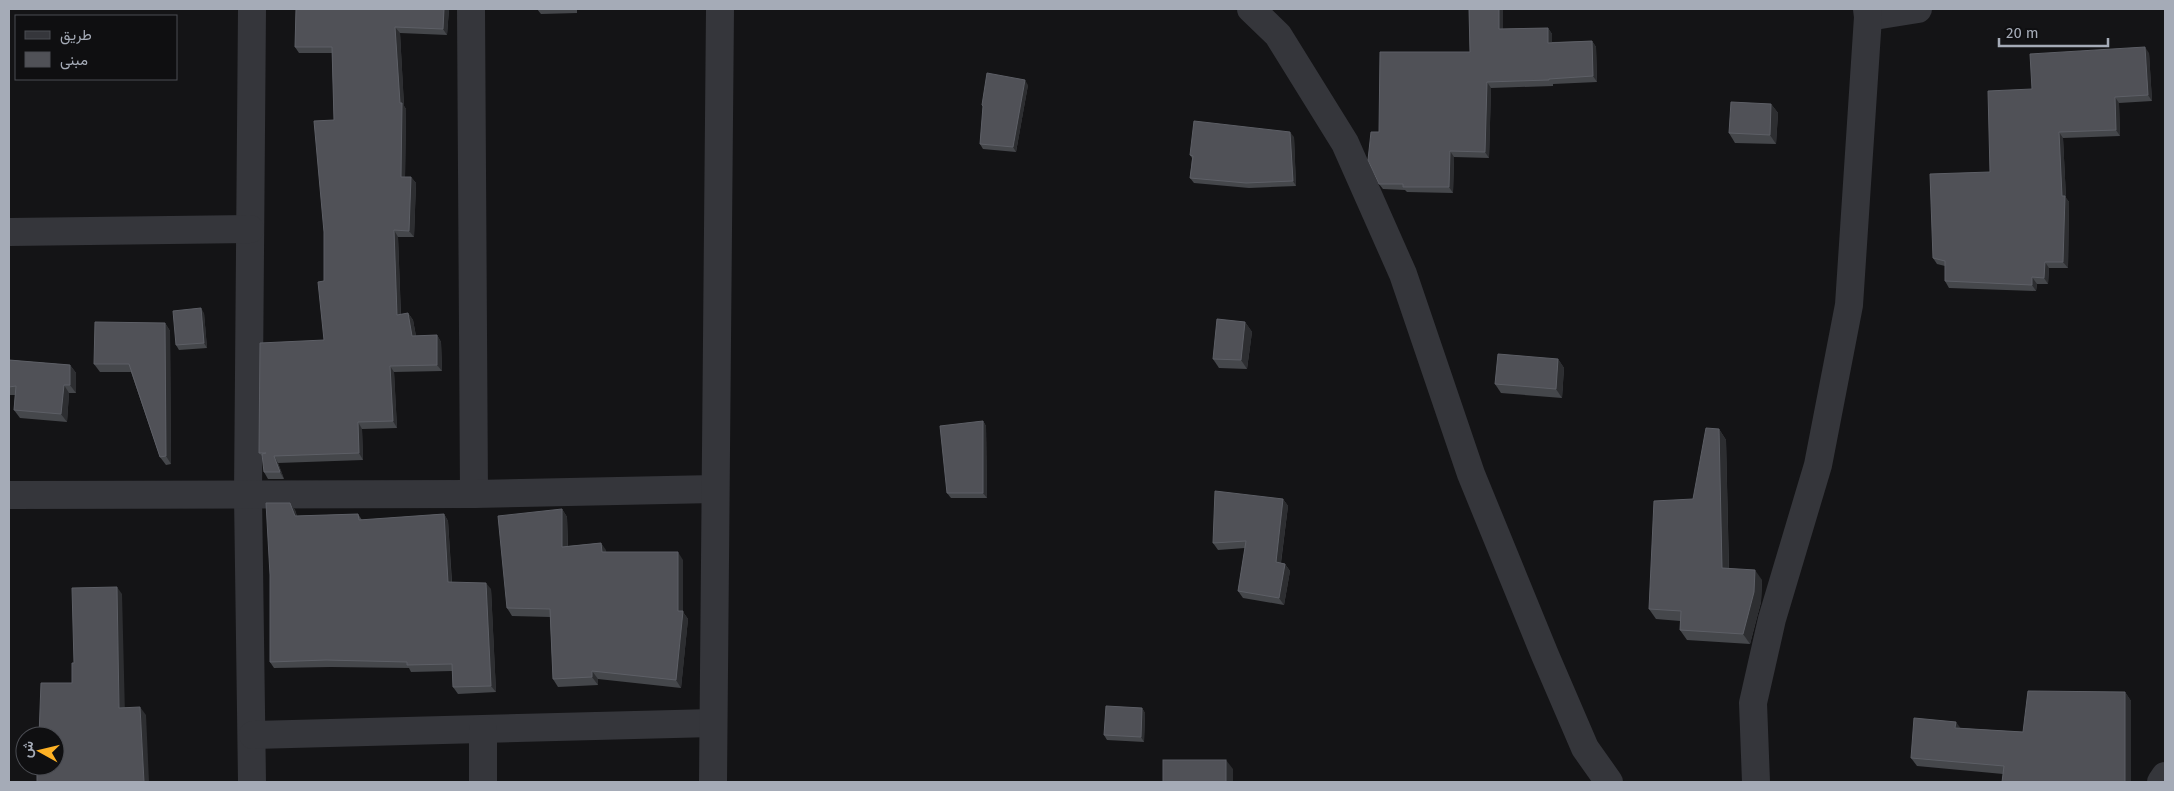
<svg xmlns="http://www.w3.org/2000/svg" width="2174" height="791" font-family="'Fira Sans',Vazirmatn,sans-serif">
	<rect width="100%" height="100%" fill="#141416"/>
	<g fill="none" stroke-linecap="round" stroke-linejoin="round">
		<g stroke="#35363b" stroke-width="28">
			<path d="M 252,9 L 248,495 L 252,782"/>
			<path d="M 471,9 L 474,494"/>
			<path d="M 1251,9 L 1278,35 L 1345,143 L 1403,274 L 1471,474 L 1545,655 L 1585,748 L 1609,782"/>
			<path d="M 1868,17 L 1918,9"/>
			<path d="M 9,232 L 250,229"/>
			<path d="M 9,495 L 474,494 L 715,489"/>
			<path d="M 253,735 L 713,723"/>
			<path d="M 483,782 L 483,730"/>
			<path d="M 713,782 L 720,9"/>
			<path d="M 1756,782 L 1753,703 L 1772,619 L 1818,465 L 1849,305 L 1868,17 L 1867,9"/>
			<path d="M 2161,782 L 2165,776"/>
		</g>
	</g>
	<g fill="#45474b">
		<path d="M 296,9 L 449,9 L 447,35 L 400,33 L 404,106 L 406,109 L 405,177 L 411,177 L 416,183 L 414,237 L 398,237 L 401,315 L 408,313 L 413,320 L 416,336 L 437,335 L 441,342 L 442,371 L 394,372 L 397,428 L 362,429 L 363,460 L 278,463 L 284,479 L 268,479 L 264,472 L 263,457 L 259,453 L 324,340 L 324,281 L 334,120 L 332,53 L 299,53 L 295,47 Z"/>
		<path d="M 537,9 L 577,9 L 577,13 L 541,14 Z"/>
		<path d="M 1469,9 L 1503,9 L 1503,29 L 1548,28 L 1552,34 L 1552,42 L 1592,41 L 1596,47 L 1597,82 L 1553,84 L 1553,86 L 1491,88 L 1489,158 L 1454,157 L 1453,193 L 1407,192 L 1405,190 L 1383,189 L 1379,184 L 1379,132 L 1470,52 Z"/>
		<path d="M 2149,53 L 2152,101 L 2119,103 L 2120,136 L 2063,138 L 2066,198 L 2069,202 L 2068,268 L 2049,268 L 2048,284 L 2037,284 L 2036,291 L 1949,288 L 1945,281 L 1945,266 L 1937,264 L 1933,258 L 1990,172 L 2032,89 Z"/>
		<path d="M 1028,85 L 1016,152 L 983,149 L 980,144 L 983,107 L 982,105 Z"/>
		<path d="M 1771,104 L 1778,113 L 1776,144 L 1735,143 L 1729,133 Z"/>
		<path d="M 1294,137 L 1296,186 L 1249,188 L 1194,183 L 1190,178 L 1192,158 L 1190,155 Z"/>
		<path d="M 204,313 L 207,348 L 179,350 L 176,345 Z"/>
		<path d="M 1245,322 L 1252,332 L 1247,369 L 1219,368 L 1213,359 Z"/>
		<path d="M 165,323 L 170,331 L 171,464 L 166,465 L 160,457 L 131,372 L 100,372 L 94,364 Z"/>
		<path d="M 1558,359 L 1564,368 L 1562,398 L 1501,393 L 1495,384 Z"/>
		<path d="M 9,360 L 70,365 L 76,373 L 76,393 L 69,393 L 67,422 L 20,418 L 14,410 L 15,395 L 9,395 Z"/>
		<path d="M 983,421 L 986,426 L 987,498 L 951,498 L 947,493 Z"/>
		<path d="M 1719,429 L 1726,440 L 1729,569 L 1762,580 L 1761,602 L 1750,644 L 1687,640 L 1680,630 L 1680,621 L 1656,619 L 1649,609 L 1693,499 Z"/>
		<path d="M 1283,499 L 1288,506 L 1281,563 L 1285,564 L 1290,571 L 1284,605 L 1243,598 L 1238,591 L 1245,548 L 1218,550 L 1213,543 Z"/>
		<path d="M 290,503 L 295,510 L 297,516 L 358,514 L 362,520 L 444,514 L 448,521 L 452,582 L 491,589 L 496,692 L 458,694 L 453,687 L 452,671 L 411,672 L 409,668 L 331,667 L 274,668 L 270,662 Z"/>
		<path d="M 562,509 L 567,517 L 568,546 L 601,543 L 606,552 L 683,560 L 683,612 L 688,619 L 681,688 L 598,679 L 598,685 L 558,687 L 553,679 L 550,617 L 512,616 L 507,608 Z"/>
		<path d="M 2125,692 L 2131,701 L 2131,782 L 2003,774 L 1917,766 L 1911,758 L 1960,728 L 2023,732 Z"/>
		<path d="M 1142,708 L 1145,713 L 1144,742 L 1107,740 L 1104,735 Z"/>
	</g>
	<g fill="#2d2e31">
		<path d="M 444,9 L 449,9 L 447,35 L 443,29 Z"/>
		<path d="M 1499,9 L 1503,9 L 1503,35 L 1499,29 Z"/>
		<path d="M 395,27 L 400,33 L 404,106 L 406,109 L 405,183 L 401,177 L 400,103 Z"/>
		<path d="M 1548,28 L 1552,34 L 1552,48 L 1548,43 Z"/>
		<path d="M 1592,41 L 1596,47 L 1597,82 L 1593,76 Z"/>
		<path d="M 2145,47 L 2149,53 L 2152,101 L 2148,95 Z"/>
		<path d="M 1025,80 L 1028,85 L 1016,152 L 1013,147 Z"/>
		<path d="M 1487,82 L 1491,88 L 1489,158 L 1485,152 Z"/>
		<path d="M 2115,97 L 2119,103 L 2120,136 L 2116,130 Z"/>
		<path d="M 1771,104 L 1778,113 L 1776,144 L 1770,135 Z"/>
		<path d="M 1290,132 L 1294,137 L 1296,186 L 1293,181 Z"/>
		<path d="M 2059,132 L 2063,138 L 2066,198 L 2069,202 L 2068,268 L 2063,262 L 2062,196 Z"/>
		<path d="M 1450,151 L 1454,157 L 1453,193 L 1449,187 Z"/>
		<path d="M 411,177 L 416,183 L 414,237 L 409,231 Z"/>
		<path d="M 394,230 L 398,237 L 401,322 L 397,315 Z"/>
		<path d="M 2045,262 L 2049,268 L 2048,284 L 2044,278 Z"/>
		<path d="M 2032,277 L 2037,284 L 2036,291 L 2032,285 Z"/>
		<path d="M 201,308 L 204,313 L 207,348 L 204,343 Z"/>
		<path d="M 408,313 L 413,320 L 417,342 L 412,336 Z"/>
		<path d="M 1245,322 L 1252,332 L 1247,369 L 1241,360 Z"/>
		<path d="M 165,323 L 170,331 L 171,464 L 166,456 Z"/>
		<path d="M 437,335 L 441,342 L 442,371 L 437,365 Z"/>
		<path d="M 1558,359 L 1564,368 L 1562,398 L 1556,389 Z"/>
		<path d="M 70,365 L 76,373 L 76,393 L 70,385 Z"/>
		<path d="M 390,366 L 394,372 L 397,428 L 393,421 Z"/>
		<path d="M 64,385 L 69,393 L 67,422 L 61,414 Z"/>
		<path d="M 983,421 L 986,426 L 987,498 L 983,493 Z"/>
		<path d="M 358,422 L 362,429 L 363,460 L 359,453 Z"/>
		<path d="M 1719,429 L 1726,440 L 1729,579 L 1722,568 Z"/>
		<path d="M 274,456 L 278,463 L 284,479 L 280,472 Z"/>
		<path d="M 1283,499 L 1288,506 L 1280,569 L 1276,562 Z"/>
		<path d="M 290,503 L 295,510 L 299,523 L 295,516 Z"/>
		<path d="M 562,509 L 567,517 L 568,555 L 562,547 Z"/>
		<path d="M 444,514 L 448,521 L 452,589 L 448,582 Z"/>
		<path d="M 601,543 L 606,550 L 607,559 L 602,552 Z"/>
		<path d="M 678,552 L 683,560 L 683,612 L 688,619 L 681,688 L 676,680 L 678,611 Z"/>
		<path d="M 1285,564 L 1290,571 L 1284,605 L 1279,598 Z"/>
		<path d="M 1755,570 L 1762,580 L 1761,602 L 1750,644 L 1743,634 Z"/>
		<path d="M 486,583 L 491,589 L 496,692 L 491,686 Z"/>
		<path d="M 117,587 L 122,594 L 125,715 L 119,708 Z"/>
		<path d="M 592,671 L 598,679 L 598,685 L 592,677 Z"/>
		<path d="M 2125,692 L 2131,701 L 2131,782 L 2125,782 Z"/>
		<path d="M 140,707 L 146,715 L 149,782 L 144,782 Z"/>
		<path d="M 1142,708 L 1145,713 L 1144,742 L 1141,737 Z"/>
		<path d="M 1956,722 L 1962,730 L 1955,728 Z"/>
		<path d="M 1226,760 L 1233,769 L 1233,782 L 1226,782 Z"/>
	</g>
	<g fill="#505157" stroke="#5d5f66">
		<path d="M 296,9 L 444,9 L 443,29 L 395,27 L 400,103 L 402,103 L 401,177 L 411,177 L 409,231 L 394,230 L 397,315 L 408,313 L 412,336 L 437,335 L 437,365 L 390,366 L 393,421 L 358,422 L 359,453 L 274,456 L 280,472 L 264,472 L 262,454 L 266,453 L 259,453 L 260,343 L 324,340 L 318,282 L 324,281 L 324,232 L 314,121 L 334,120 L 332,47 L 295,47 Z"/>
		<path d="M 1469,9 L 1499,9 L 1499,29 L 1548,28 L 1548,43 L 1592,41 L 1593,76 L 1549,79 L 1549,80 L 1487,82 L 1485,152 L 1450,151 L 1449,187 L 1403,187 L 1403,184 L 1379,184 L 1368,160 L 1371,132 L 1379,132 L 1380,52 L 1470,52 Z"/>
		<path d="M 2145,47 L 2148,95 L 2115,97 L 2116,130 L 2059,132 L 2062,196 L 2065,196 L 2063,262 L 2045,262 L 2044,278 L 2032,277 L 2032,285 L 1945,281 L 1945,261 L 1933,258 L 1930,174 L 1990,172 L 1988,91 L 2032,89 L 2030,54 Z"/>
		<path d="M 987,73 L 1025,80 L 1013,147 L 980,144 L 983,106 L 982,105 Z"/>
		<path d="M 1731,102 L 1771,104 L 1770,135 L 1729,133 Z"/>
		<path d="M 1194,121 L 1290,132 L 1293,181 L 1246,183 L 1190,178 L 1193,156 L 1190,155 Z"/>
		<path d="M 201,308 L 204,343 L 176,345 L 173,311 Z"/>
		<path d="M 1217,319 L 1245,322 L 1241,360 L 1213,359 Z"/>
		<path d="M 95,322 L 165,323 L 166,456 L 160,457 L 129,364 L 94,364 Z"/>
		<path d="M 1498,354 L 1558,359 L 1556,389 L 1495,384 Z"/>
		<path d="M 9,360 L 70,365 L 70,385 L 64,385 L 61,414 L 14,410 L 16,386 L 9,387 Z"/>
		<path d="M 983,421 L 983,493 L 947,493 L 940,426 Z"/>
		<path d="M 1706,428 L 1719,429 L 1722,568 L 1755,570 L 1754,592 L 1743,634 L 1680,630 L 1681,611 L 1649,609 L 1654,501 L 1693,499 Z"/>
		<path d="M 1215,491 L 1283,499 L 1276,562 L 1285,564 L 1279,598 L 1238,591 L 1246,541 L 1213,543 Z"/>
		<path d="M 266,503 L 290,503 L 295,516 L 358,514 L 359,520 L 444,514 L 448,582 L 486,583 L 491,686 L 453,687 L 452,664 L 407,665 L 407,662 L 326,660 L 270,662 L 270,575 Z"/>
		<path d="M 562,509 L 562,547 L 601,543 L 602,552 L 678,552 L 678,611 L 683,611 L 676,680 L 592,671 L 592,677 L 553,679 L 550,609 L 507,608 L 498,516 Z"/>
		<path d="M 117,587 L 119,708 L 140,707 L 144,782 L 37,782 L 37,766 L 55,766 L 55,736 L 39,736 L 41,683 L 72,683 L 72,663 L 74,663 L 72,588 Z"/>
		<path d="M 2028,691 L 2125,692 L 2125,782 L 2002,782 L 2004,766 L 1911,758 L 1914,718 L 1956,722 L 1955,728 L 2023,732 Z"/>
		<path d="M 1106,706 L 1142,708 L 1141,737 L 1104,735 Z"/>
		<rect x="1163" y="760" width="63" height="22"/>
	</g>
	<rect width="2174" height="791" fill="none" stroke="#a5abb7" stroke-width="20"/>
	<rect x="15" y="15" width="162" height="65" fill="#0f0f11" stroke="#4b4d53"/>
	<rect x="25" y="31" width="25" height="8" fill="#35363b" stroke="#4b4d53"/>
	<text x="60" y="40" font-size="15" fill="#a5abb7">طريق</text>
	<rect x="25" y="52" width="25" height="15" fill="#505157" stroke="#4b4d53"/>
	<text x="60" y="65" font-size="15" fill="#a5abb7">مبنى</text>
	<g transform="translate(40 751) rotate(278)"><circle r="24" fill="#0f0f11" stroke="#4b4d53"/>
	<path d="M0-4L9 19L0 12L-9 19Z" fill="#fdb125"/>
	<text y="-8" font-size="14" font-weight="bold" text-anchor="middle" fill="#a5abb7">ش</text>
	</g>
	<path d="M1999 38v8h109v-8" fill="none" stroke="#a5abb7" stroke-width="2.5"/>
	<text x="2006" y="38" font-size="15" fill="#a5abb7" stroke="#0f0f11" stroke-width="4" paint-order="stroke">20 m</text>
</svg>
